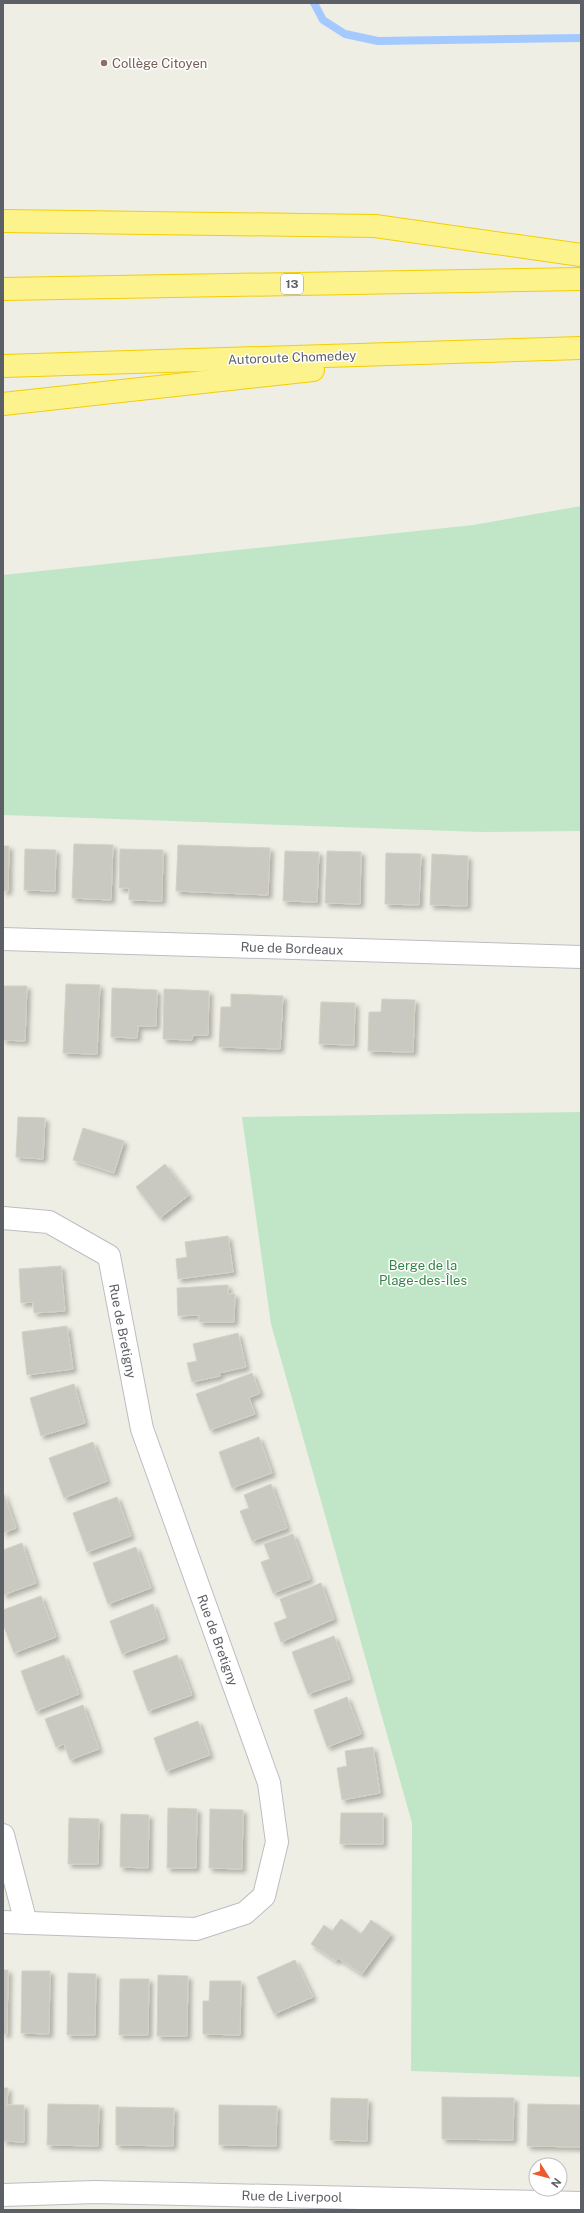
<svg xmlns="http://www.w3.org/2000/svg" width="584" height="2213" font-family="'Public Sans',sans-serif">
	<defs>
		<filter id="shadow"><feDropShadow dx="3.5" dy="3.5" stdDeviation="2" flood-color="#0004"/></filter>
	</defs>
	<rect width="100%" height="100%" fill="#efeee5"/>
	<g fill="#c1e6c7">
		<path d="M 581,506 L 581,831 L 481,832 L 3,815 L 3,575 L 473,525 Z"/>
		<path d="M 581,1112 L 581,2077 L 411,2071 L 412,1823 L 271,1324 L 242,1117 Z"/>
	</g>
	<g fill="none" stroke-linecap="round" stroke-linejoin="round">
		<path stroke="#a4c9ff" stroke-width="8" d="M 314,3 L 323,20 L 345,34 L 378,41 L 581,38"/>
	</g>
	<g fill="#cac9c1" stroke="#d4d1c3" filter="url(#shadow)">
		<path d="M 74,844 L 113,845 L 111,900 L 72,898 Z"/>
		<path d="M 178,845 L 270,848 L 268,895 L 176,891 Z"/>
		<path d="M 3,846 L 9,846 L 8,891 L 3,891 Z"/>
		<path d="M 25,849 L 56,850 L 55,891 L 24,890 Z"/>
		<path d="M 120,849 L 163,850 L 162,901 L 129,900 L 129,888 L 119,888 Z"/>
		<path d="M 285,851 L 319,852 L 317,902 L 283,901 Z"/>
		<path d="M 327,851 L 361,852 L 360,904 L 325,903 Z"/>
		<path d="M 386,853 L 421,854 L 419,905 L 385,904 Z"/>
		<path d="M 432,854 L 468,856 L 467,906 L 430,905 Z"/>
		<path d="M 66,984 L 100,985 L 97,1054 L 63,1053 Z"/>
		<path d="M 3,986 L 27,986 L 25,1041 L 3,1040 Z"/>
		<path d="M 112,988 L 157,990 L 156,1026 L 138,1026 L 137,1038 L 111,1037 Z"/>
		<path d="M 164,989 L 209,991 L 208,1035 L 193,1035 L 192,1040 L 163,1039 Z"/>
		<path d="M 231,994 L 283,996 L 280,1049 L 219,1047 L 221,1007 L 231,1007 Z"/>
		<path d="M 382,999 L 415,1000 L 413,1052 L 368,1051 L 369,1012 L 381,1012 Z"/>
		<path d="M 321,1002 L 355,1003 L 354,1045 L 319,1044 Z"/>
		<path d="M 18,1117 L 45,1118 L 43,1159 L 16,1157 Z"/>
		<path d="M 83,1128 L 124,1141 L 114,1173 L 73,1160 Z"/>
		<path d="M 165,1164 L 189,1195 L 160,1218 L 136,1187 Z"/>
		<path d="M 228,1236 L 233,1272 L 178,1279 L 176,1259 L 187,1257 L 185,1242 Z"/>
		<path d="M 61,1266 L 65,1311 L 34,1313 L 33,1302 L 21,1303 L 19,1269 Z"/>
		<path d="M 228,1285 L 228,1294 L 235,1294 L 234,1322 L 199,1322 L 199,1315 L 178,1316 L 177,1288 Z"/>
		<path d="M 67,1326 L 73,1369 L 27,1375 L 22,1332 Z"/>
		<path d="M 238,1333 L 246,1367 L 219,1373 L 220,1376 L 192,1382 L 187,1363 L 197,1361 L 193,1344 Z"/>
		<path d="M 252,1373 L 260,1393 L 249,1398 L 255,1414 L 210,1430 L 196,1394 Z"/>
		<path d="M 74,1384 L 85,1423 L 41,1436 L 30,1398 Z"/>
		<path d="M 259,1437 L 272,1473 L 232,1488 L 219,1452 Z"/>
		<path d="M 93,1442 L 107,1481 L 64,1498 L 49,1458 Z"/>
		<path d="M 271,1484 L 287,1528 L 252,1541 L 240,1511 L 249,1508 L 244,1495 Z"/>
		<path d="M 3,1492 L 16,1528 L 3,1533 Z"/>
		<path d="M 117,1497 L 131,1536 L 87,1552 L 73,1513 Z"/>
		<path d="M 293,1534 L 310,1579 L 273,1593 L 261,1562 L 270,1559 L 264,1544 Z"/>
		<path d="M 22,1543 L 36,1583 L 3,1595 L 3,1550 Z"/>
		<path d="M 136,1547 L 151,1588 L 108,1604 L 93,1563 Z"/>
		<path d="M 321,1583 L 334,1619 L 281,1642 L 274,1623 L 287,1618 L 280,1599 Z"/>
		<path d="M 41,1596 L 56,1637 L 14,1653 L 3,1624 L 3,1610 Z"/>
		<path d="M 153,1604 L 165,1638 L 122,1654 L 110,1621 Z"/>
		<path d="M 334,1636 L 350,1679 L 308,1694 L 292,1652 Z"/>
		<path d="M 64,1655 L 79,1694 L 36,1711 L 21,1671 Z"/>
		<path d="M 177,1655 L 192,1695 L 148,1711 L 133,1671 Z"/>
		<path d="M 347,1697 L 361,1734 L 327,1747 L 314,1710 Z"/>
		<path d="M 83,1705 L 99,1749 L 70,1760 L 64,1744 L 56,1747 L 45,1719 Z"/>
		<path d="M 198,1721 L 210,1755 L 166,1771 L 154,1738 Z"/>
		<path d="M 373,1747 L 380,1793 L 342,1800 L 337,1768 L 347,1766 L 345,1751 Z"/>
		<path d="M 168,1808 L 197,1809 L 196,1868 L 167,1868 Z"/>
		<path d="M 210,1809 L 243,1810 L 242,1869 L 209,1868 Z"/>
		<path d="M 341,1813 L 383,1813 L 383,1844 L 340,1844 Z"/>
		<path d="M 121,1814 L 149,1815 L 148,1868 L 120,1867 Z"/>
		<path d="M 69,1818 L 99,1819 L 98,1864 L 68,1864 Z"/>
		<path d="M 341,1919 L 361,1934 L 371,1920 L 391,1934 L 362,1974 L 338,1958 L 336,1961 L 311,1944 L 324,1925 L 332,1931 Z"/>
		<path d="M 295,1960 L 313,1997 L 274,2014 L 257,1977 Z"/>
		<path d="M 3,1970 L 8,1970 L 7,2034 L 3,2034 Z"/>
		<path d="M 22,1971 L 50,1971 L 49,2034 L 21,2033 Z"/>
		<path d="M 68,1973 L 96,1974 L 95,2035 L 67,2035 Z"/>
		<path d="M 158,1975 L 188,1976 L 187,2036 L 157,2036 Z"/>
		<path d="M 120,1979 L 149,1979 L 148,2035 L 119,2035 Z"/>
		<path d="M 210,1981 L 241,1981 L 240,2035 L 203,2034 L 203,2001 L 209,2001 Z"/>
		<path d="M 3,2088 L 8,2088 L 7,2105 L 24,2105 L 24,2142 L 3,2141 Z"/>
		<path d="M 442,2097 L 514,2098 L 513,2140 L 442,2139 Z"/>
		<path d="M 331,2098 L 368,2099 L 367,2141 L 330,2140 Z"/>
		<path d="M 48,2104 L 99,2105 L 98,2146 L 47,2145 Z"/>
		<path d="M 528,2104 L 581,2105 L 581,2147 L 527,2146 Z"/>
		<path d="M 219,2105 L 277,2106 L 276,2146 L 219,2145 Z"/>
		<path d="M 116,2107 L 174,2108 L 173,2146 L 116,2145 Z"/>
	</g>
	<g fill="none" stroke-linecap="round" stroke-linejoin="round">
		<g stroke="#bcbdc3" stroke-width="24">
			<g id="minor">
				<path d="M 3,939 L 581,957"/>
				<path d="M 3,1218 L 49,1222 L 109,1256 L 142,1429 L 269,1783 L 277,1842 L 264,1896 L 245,1913 L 196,1929 L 3,1922"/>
				<path d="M 3,1835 L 26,1923"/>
				<path d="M 3,2195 L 95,2192 L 581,2203"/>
			</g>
		</g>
		<g stroke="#f3ce00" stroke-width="24">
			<g id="highway">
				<path d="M 3,221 L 375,226 L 581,255"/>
				<path d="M 3,289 L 581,279"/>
				<path d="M 3,366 L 581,348"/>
				<path d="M 3,404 L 313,370"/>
			</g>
		</g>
		<use href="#minor" stroke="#fff" stroke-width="22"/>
		<use href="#highway" stroke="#fdf38d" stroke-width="22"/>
	</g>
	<circle fill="#8d6e63" stroke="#fff" stroke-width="1.5" cx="104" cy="63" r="4"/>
	<g text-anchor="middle" stroke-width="3" stroke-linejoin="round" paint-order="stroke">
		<rect fill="#fff" stroke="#8d8f93" stroke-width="1" x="281" y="274" width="22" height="20" rx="3"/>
		<g font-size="12" font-weight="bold" fill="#5c5f65">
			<text x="292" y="288">13</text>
		</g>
		<g font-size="13" fill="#785e54" stroke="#fff" text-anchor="start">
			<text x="112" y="68">Collège Citoyen</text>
		</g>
		<g font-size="13" fill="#5c5f65" stroke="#fff">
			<text transform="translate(292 357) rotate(-2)" y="5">Autoroute Chomedey</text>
			<text transform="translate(292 948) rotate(2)" y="5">Rue de Bordeaux</text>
			<text transform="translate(123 1331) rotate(79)" y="5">Rue de Bretigny</text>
			<text transform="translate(218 1640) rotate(70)" y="5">Rue de Bretigny</text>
			<text transform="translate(292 2196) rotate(1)" y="5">Rue de Liverpool</text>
		</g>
		<g font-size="13" fill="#348445" stroke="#fff">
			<text x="423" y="1270">Berge de la<tspan x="423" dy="15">Plage-des-Îles</tspan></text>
		</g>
	</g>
	<rect width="584" height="2213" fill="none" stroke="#5c5f65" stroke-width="8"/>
	<g transform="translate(548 2177) rotate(126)"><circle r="19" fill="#ffffff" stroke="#bebfc1"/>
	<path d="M0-3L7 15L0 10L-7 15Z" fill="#ea5c30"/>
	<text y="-6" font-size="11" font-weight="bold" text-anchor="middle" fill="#5c5f65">N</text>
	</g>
</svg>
